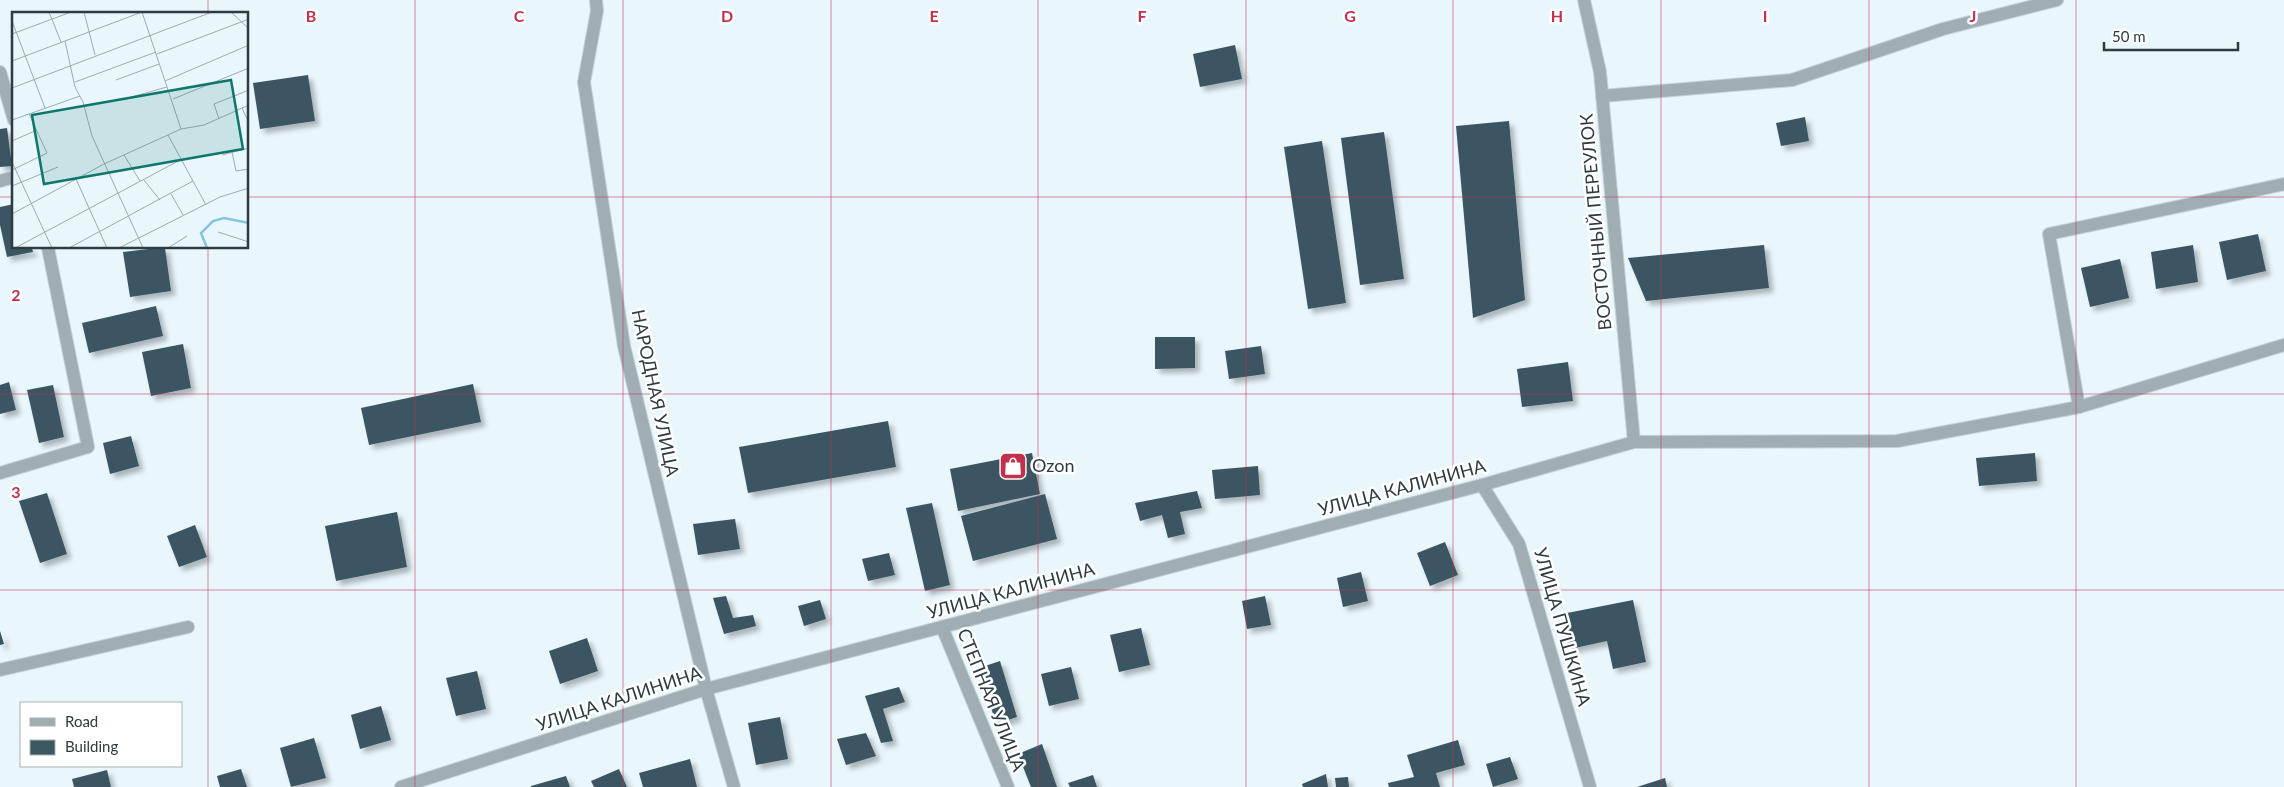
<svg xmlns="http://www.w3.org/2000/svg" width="2284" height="787" font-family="Lato,sans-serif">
	<defs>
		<filter id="shadow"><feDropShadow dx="4.5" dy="4.5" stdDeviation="2.5" flood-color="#0004"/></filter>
	</defs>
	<rect width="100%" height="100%" fill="#e9f6fb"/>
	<g fill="#3a5762" filter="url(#shadow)">
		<path d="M 1235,45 L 1242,79 L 1200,87 L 1193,54 Z"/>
		<path d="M 308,75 L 315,121 L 260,129 L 253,83 Z"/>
		<path d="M 1805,117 L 1809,141 L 1781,146 L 1776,123 Z"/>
		<path d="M 1509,121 L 1525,300 L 1473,318 L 1456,126 Z"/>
		<path d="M 7,128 L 12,166 L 0,167 L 0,129 Z"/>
		<path d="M 1384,132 L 1404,279 L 1360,285 L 1341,138 Z"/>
		<path d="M 1322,141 L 1346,303 L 1308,309 L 1284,147 Z"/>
		<path d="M 14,204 L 14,248 L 32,248 L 33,252 L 7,257 L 0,225 L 0,207 Z"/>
		<path d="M 2258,234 L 2266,271 L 2227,280 L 2219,242 Z"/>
		<path d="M 1764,245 L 1769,288 L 1646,301 L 1628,258 Z"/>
		<path d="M 2193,245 L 2198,282 L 2156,289 L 2151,252 Z"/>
		<path d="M 157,248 L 165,248 L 171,291 L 130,297 L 123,252 Z"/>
		<path d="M 2120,259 L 2129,298 L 2090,307 L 2081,268 Z"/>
		<path d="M 156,306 L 163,336 L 89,353 L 82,323 Z"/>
		<path d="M 1155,337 L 1195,337 L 1195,368 L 1155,369 Z"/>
		<path d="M 183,344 L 191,388 L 151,396 L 142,352 Z"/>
		<path d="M 1261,346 L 1265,374 L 1229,379 L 1225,351 Z"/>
		<path d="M 1568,362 L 1573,401 L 1522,407 L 1517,369 Z"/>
		<path d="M 9,382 L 16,410 L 0,414 L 0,385 Z"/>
		<path d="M 473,384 L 481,422 L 369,445 L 361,408 Z"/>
		<path d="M 53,385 L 64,437 L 39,443 L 27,390 Z"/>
		<path d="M 888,421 L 896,467 L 748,493 L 739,447 Z"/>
		<path d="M 131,436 L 139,466 L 110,474 L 103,443 Z"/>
		<path d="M 1032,453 L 1040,494 L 958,511 L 950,469 Z"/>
		<path d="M 2035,453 L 2037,481 L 1979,486 L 1976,458 Z"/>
		<path d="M 1258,466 L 1260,495 L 1215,499 L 1212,470 Z"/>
		<path d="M 1197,491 L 1202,508 L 1180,512 L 1185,534 L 1168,538 L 1162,515 L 1140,521 L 1135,503 Z"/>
		<path d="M 47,493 L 67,554 L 40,563 L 19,501 Z"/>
		<path d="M 1045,494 L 1057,539 L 973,561 L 961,516 Z"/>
		<path d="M 932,503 L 950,585 L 925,591 L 906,508 Z"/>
		<path d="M 397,512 L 407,567 L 336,581 L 325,526 Z"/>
		<path d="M 735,519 L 740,549 L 698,555 L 693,524 Z"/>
		<path d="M 195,525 L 207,557 L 179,567 L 167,536 Z"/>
		<path d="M 1445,542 L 1458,575 L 1430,586 L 1417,553 Z"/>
		<path d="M 889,553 L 895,575 L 868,581 L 862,559 Z"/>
		<path d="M 1361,572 L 1368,601 L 1343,607 L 1337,578 Z"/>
		<path d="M 726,596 L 733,618 L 753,615 L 756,626 L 724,634 L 713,598 Z"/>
		<path d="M 1265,596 L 1271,625 L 1247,629 L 1242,601 Z"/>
		<path d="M 820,600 L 826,619 L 804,626 L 798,606 Z"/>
		<path d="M 1633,600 L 1646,662 L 1613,669 L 1607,641 L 1570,649 L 1562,614 Z"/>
		<path d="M 1141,628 L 1150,665 L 1119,672 L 1110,635 Z"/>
		<path d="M 0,631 L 4,644 L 0,645 Z"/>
		<path d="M 587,638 L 598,671 L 560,684 L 549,651 Z"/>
		<path d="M 1000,661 L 1017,717 L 996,724 L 979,668 Z"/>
		<path d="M 1071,667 L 1079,699 L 1049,706 L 1041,674 Z"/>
		<path d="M 477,671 L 486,709 L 456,716 L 446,678 Z"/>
		<path d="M 899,687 L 905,702 L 883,709 L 893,741 L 881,743 L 865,696 Z"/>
		<path d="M 381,706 L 391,740 L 360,749 L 351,715 Z"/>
		<path d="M 780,717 L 788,759 L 756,765 L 748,723 Z"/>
		<path d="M 866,733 L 876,756 L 846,765 L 837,739 Z"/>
		<path d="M 314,738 L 326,778 L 291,787 L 280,748 Z"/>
		<path d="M 1458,740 L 1465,765 L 1436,773 L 1440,787 L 1389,787 L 1388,783 L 1414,777 L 1407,755 Z"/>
		<path d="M 1042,744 L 1057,787 L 1031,787 L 1018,754 Z"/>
		<path d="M 1510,757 L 1518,779 L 1493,787 L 1486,764 Z"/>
		<path d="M 690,759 L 697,787 L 643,787 L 639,773 Z"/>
		<path d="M 241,769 L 247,787 L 220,787 L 217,776 Z"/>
		<path d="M 619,769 L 627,787 L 594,787 L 591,781 Z"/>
		<path d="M 107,770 L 111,787 L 74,787 L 72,779 Z"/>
		<path d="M 1326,774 L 1328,787 L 1303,787 L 1302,784 Z"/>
		<path d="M 1093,775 L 1097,787 L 1070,787 L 1068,783 Z"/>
		<path d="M 566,776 L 570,787 L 531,787 L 531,786 Z"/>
		<path d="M 1348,777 L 1349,787 L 1336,787 L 1335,778 Z"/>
		<path d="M 1665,778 L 1667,787 L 1637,787 Z"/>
	</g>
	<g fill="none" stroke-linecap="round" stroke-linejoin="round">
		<g stroke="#c4d1d6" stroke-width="14">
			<g id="minor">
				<path d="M 596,0 L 597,11 L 584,82 L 624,346 L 706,689 L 734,787"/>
				<path d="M 1584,0 L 1600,72 L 1634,442"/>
				<path d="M 0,72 L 14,120"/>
				<path d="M 1602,96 L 1792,80 L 1943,29 L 2057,0"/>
				<path d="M 0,181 L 14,177"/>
				<path d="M 2079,407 L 2049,234 L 2284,184"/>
				<path d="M 0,473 L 88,447 L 48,248"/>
				<path d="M 1482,485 L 1519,544 L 1590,787"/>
				<path d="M 942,627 L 1008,787"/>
				<path d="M 0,670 L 188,627"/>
				<path d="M 401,787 L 706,689 L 1482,485 L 1634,442 L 1897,441 L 2079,407 L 2284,345"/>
			</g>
		</g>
		<use href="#minor" stroke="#a0aeb4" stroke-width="12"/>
	</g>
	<path fill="none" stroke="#c1304d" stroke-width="1" stroke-opacity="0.55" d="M 208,0 L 208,14M 415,0 L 415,787M 623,0 L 623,787M 831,0 L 831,787M 1038,0 L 1038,787M 1246,0 L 1246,787M 1453,0 L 1453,787M 1661,0 L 1661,787M 1869,0 L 1869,787M 2076,0 L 2076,787M 0,197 L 14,197M 248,197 L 2284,197M 208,248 L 208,787M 0,394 L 2284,394M 0,590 L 2284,590"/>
	<defs>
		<g id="shop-square" transform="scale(1.4375)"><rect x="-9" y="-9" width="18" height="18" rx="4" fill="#c1304d" stroke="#fff"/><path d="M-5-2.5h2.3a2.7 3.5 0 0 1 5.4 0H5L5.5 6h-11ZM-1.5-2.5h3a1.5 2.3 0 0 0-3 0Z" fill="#fff"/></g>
	</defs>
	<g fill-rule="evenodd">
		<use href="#shop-square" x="1013" y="466"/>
	</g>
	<g text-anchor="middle" stroke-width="5" stroke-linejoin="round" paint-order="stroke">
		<g font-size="18" fill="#2e3b40" stroke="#fff">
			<text transform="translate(1596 222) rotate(-95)" y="6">ВОСТОЧНЫЙ ПЕРЕУЛОК</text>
			<text transform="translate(655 393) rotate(78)" y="6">НАРОДНАЯ УЛИЦА</text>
			<text transform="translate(1402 488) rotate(-15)" y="6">УЛИЦА КАЛИНИНА</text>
			<text transform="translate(1011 591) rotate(-15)" y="6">УЛИЦА КАЛИНИНА</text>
			<text transform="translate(1562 627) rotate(74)" y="6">УЛИЦА ПУШКИНА</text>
			<text transform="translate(619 699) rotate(-18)" y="6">УЛИЦА КАЛИНИНА</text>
			<text transform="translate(991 700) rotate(68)" y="6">СТЕПНАЯ УЛИЦА</text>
		</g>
		<g font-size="18" fill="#2e3b40" stroke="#fff" text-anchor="start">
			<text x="1032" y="472">Ozon</text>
		</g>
	</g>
	<g transform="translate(12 12)">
		<rect width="236" height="236" fill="#e9f6fb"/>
		<path fill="none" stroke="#84c5df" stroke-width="2.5" d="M 195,236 L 189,221 L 201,209 L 212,206 L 237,211"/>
		<path fill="none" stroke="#9eabb0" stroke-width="1" d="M 37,0 L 49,30M 72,0 L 83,43M 130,0 L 169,117M 219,0 L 237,17M 0,9 L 33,96M 0,22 L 59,0M 53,29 L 63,75 L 71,90 L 80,124 L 131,236M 145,42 L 237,7M 0,49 L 130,0M 104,68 L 147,52M 153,69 L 237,33M 63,70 L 144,40M 0,76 L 200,0M 116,86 L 155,75M 161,87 L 237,56M 230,96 L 237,111M 207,107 L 202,92 L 237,78M 0,108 L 68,84M 156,123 L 194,193M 0,129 L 25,118M 220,140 L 224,159 L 237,157M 112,143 L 128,169M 210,143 L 237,136M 0,150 L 40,236M 0,158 L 35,141 L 17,102M 64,167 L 95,236M 132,168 L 148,188M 0,174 L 46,155M 159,182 L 171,203M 0,202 L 92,152 L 169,117 L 192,113 L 237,93M 206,220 L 237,230M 3,236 L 170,147M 57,236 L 181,169M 107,236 L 208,185 L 237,176M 156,236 L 175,224"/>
		<path fill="#0f766e" fill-opacity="0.15" stroke="#0f766e" stroke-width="2.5" d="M 219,68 L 231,137 L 32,172 L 20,103 Z"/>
		<rect width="236" height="236" fill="none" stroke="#2e3b40" stroke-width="2.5"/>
	</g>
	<g font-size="16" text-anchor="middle" font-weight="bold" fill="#c1304d" stroke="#fff" stroke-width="5" stroke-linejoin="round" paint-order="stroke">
		<text x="311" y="22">B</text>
		<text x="519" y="22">C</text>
		<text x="727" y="22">D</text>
		<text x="934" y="22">E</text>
		<text x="1142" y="22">F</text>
		<text x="1350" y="22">G</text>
		<text x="1557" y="22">H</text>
		<text x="1765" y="22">I</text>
		<text x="1973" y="22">J</text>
		<text x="16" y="301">2</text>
		<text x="16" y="498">3</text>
	</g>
	<rect x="20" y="702" width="162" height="65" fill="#ffffff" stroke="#abb1b3"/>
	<rect x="30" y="718" width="25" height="8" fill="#a0aeb4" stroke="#abb1b3"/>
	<text x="65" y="727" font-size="15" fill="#2e3b40">Road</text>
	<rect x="30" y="740" width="25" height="15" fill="#3a5762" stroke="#abb1b3"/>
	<text x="65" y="752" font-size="15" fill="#2e3b40">Building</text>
	<path d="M2104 42v8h134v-8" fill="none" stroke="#2e3b40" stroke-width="2.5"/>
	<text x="2112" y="42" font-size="15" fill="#2e3b40" stroke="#ffffff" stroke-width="4" paint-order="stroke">50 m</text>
</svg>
